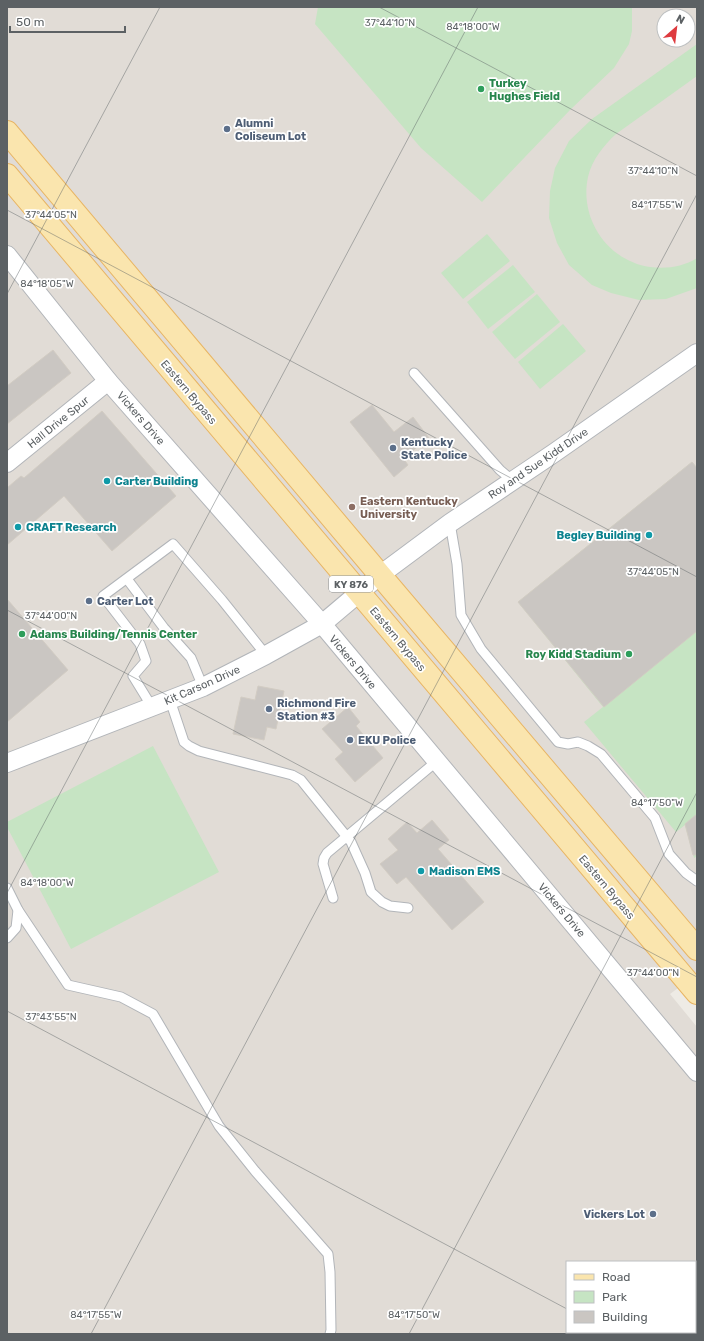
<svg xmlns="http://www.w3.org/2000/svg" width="704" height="1341" font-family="Rubik,sans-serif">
	<rect width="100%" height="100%" fill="#eeebe5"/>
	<path fill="#e1dcd6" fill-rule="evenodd" d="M 7,7 L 697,7 L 697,974 L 670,994 L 697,1027 L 697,1334 L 7,1334 ZM 664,16 L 688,16 L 688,40 L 664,40 ZM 567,1262 L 695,1262 L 695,1332 L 567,1332 Z"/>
	<g fill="#c6e4c3">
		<path d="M 318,7 L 632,7 L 632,31 L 629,44 L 614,68 L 570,110 L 482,202 L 421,148 L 315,24 Z"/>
		<path d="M 697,44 L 697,76 L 616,134 C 603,146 592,160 588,177 C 579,219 608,261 650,267 C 666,269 683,267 697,258 L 697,288 L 666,299 L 639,300 L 611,293 L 592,285 L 569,265 L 557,243 L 549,218 L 550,191 L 555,168 L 569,141 L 592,119 Z"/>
		<path d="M 487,234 L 510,261 L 463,299 L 441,273 Z"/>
		<path d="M 513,265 L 535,292 L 488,329 L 467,302 Z"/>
		<path d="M 537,294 L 560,322 L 515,359 L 492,332 Z"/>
		<path d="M 563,324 L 586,351 L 540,389 L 518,362 Z"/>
		<path d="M 692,462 L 697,468 L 697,856 L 694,858 L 685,825 L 676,832 L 584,722 L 603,707 L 518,602 Z"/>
		<path d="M 153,746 L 219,872 L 71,949 L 7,827 L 7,822 Z"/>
	</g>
	<g fill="#cac6c2" stroke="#d2ccc3">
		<path d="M 53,350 L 71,373 L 7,424 L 7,386 Z"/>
		<path d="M 372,405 L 394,432 L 413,417 L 429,438 L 403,458 L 408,465 L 394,477 L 350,422 Z"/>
		<path d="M 102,411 L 176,496 L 112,551 L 64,496 L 7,545 L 7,488 L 21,476 L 24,478 Z"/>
		<path d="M 692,462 L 697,468 L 697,631 L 604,707 L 518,602 Z"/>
		<path d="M 7,599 L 68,670 L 7,722 Z"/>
		<path d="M 258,686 L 284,691 L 276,729 L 267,727 L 264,740 L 233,734 L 241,697 L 255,700 Z"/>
		<path d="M 348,707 L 360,722 L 356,726 L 383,758 L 355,782 L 335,759 L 343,752 L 322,729 Z"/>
		<path d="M 697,814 L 697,855 L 693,855 L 685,824 Z"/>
		<path d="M 432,820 L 449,840 L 438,849 L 484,902 L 452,930 L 406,877 L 397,884 L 380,864 L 398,850 L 388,839 L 407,822 L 417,833 Z"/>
	</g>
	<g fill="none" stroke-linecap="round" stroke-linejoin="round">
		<g stroke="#b2b5b9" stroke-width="11">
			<g id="service">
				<path d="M 414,373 L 500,470 L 512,480"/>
				<path d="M 450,523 L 457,564 L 461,615 L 481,649 L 558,742 L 568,744 L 578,742 L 588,746 L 601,754 L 655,818 L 669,854 L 686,873 L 697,881"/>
				<path d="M 127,579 L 164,628 L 191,658 L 203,687"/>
				<path d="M 170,700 L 184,742 L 189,746 L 199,751 L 292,775 L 301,780 L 351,842 L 365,873 L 371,892 L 382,902 L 390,906 L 408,908"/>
				<path d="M 152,707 L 133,676 L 146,661 L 140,644 L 103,596 L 173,544 L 222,600 L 266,655"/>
				<path d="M 7,888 L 18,910 L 16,928 L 7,938"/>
				<path d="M 333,898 L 323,864 L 324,858 L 327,853 L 437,761"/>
				<path d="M 18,910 L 68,985 L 121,997 L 153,1014 L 219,1126 L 255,1171 L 328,1254 L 330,1272 L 331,1330 L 330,1334"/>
			</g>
		</g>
		<g stroke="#b2b5b9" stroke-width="20">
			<g id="minor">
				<path d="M 7,255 L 108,381 L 322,624 L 697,1072"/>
				<path d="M 7,463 L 108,381"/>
				<path d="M 7,763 L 203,687 L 266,655 L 322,624 L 380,575 L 450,523 L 554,453 L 697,353"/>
			</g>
		</g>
		<g stroke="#e8b564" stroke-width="24">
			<g id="primary">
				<path d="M 7,132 L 380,575 L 697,949"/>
				<path d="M 7,175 L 697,993"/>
			</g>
		</g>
		<use href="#service" stroke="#fff" stroke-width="9"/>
		<use href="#minor" stroke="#fff" stroke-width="18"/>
		<use href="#primary" stroke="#fae5ae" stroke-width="22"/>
	</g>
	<path fill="none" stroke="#5c6164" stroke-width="1" stroke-opacity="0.45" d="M 379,7 L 697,176M 7,210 L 697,577M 7,294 L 160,7M 7,610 L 697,977M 7,893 L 478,7M 7,1011 L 567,1309M 611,1332 L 614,1334M 91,1334 L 697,194M 409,1334 L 697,792"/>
	<g fill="#2e9e5b" stroke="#fff" stroke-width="1.5">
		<circle cx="481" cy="89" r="4"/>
		<circle cx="22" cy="634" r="4"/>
		<circle cx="629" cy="654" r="4"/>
	</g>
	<g fill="#5c6f8a" stroke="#fff" stroke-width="1.5">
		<circle cx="227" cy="129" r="4"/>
		<circle cx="393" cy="448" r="4"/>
		<circle cx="89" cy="601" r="4"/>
		<circle cx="269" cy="709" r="4"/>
		<circle cx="350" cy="740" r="4"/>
		<circle cx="653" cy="1214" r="4"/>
	</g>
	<g fill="#0f9aa8" stroke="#fff" stroke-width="1.5">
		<circle cx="107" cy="481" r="4"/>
		<circle cx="18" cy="527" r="4"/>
		<circle cx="649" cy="535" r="4"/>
		<circle cx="421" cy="871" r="4"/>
	</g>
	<circle fill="#8d6e63" stroke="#fff" stroke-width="1.5" cx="352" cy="507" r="4"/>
	<g text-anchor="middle" stroke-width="3.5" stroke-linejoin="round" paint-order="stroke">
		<rect fill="#fff" stroke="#8d9092" stroke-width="1" x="329" y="576" width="44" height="16" rx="3"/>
		<g font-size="10" font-weight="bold" fill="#5c6164">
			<text x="351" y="588">KY 876</text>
		</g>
		<g font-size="11" font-weight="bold" fill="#27864d" stroke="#fff" text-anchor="start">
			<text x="489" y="87">Turkey<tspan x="489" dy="13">Hughes Field</tspan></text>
			<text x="30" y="638">Adams Building/Tennis Center</text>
			<text x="621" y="658" text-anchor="end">Roy Kidd Stadium</text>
		</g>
		<g font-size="11" font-weight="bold" fill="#4e5e75" stroke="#fff" text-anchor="start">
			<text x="235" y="127">Alumni<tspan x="235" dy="13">Coliseum Lot</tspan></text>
			<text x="401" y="446">Kentucky<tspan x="401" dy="13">State Police</tspan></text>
			<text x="97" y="605">Carter Lot</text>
			<text x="277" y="707">Richmond Fire<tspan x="277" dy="13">Station #3</tspan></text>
			<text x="358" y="744">EKU Police</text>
			<text x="645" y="1218" text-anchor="end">Vickers Lot</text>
		</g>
		<g font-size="11" fill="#5c6164" stroke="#fff">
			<text transform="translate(189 392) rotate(50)" y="4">Eastern Bypass</text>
			<text transform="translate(141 418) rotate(49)" y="4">Vickers Drive</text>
			<text transform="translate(58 422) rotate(-39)" y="4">Hall Drive Spur</text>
			<text transform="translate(538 463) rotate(-34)" y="4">Roy and Sue Kidd Drive</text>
			<text transform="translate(398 639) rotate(50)" y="4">Eastern Bypass</text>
			<text transform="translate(353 662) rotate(50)" y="4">Vickers Drive</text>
			<text transform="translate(202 685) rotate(-24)" y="4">Kit Carson Drive</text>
			<text transform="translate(607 887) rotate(50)" y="4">Eastern Bypass</text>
			<text transform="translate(562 910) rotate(50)" y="4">Vickers Drive</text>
		</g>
		<g font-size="11" font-weight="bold" fill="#0d838f" stroke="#fff" text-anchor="start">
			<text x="115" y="485">Carter Building</text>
			<text x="26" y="531">CRAFT Research</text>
			<text x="641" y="539" text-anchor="end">Begley Building</text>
			<text x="429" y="875">Madison EMS</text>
		</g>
		<g font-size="11" font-weight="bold" fill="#785e54" stroke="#fff" text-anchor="start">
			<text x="360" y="505">Eastern Kentucky<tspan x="360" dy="13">University</tspan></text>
		</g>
	</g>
	<g font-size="10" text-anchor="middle" fill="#5c6164" stroke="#fff" stroke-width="3.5" stroke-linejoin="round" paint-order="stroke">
		<text x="390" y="26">37°44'10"N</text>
		<text x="473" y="30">84°18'00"W</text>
		<text x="653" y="174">37°44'10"N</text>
		<text x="657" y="208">84°17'55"W</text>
		<text x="51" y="218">37°44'05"N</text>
		<text x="47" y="287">84°18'05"W</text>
		<text x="653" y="575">37°44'05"N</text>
		<text x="51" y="619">37°44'00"N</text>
		<text x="657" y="806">84°17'50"W</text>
		<text x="47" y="886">84°18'00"W</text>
		<text x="653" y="976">37°44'00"N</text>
		<text x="51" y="1020">37°43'55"N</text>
		<text x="96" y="1318">84°17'55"W</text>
		<text x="414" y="1318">84°17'50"W</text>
	</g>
	<rect width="704" height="1341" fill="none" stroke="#5c6164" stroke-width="16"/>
	<rect x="566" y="1261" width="130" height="72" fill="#ffffff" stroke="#bec0c1"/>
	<rect x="574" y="1274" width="20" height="6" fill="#fae5ae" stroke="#bec0c1"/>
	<text x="602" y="1281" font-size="12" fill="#5c6164">Road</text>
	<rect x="574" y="1291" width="20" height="12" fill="#c6e4c3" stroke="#bec0c1"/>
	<text x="602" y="1301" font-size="12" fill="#5c6164">Park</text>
	<rect x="574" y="1311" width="20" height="12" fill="#cac6c2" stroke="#bec0c1"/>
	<text x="602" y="1321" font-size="12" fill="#5c6164">Building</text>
	<g transform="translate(676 28) rotate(28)"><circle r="19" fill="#ffffff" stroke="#bec0c1"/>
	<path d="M0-3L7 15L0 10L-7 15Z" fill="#de3b3f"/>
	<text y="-6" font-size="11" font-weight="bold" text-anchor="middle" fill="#5c6164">N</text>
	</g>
	<path d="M10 26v6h115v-6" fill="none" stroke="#5c6164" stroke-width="2"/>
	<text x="16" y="26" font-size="12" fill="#5c6164" stroke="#ffffff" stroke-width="3" paint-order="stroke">50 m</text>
</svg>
